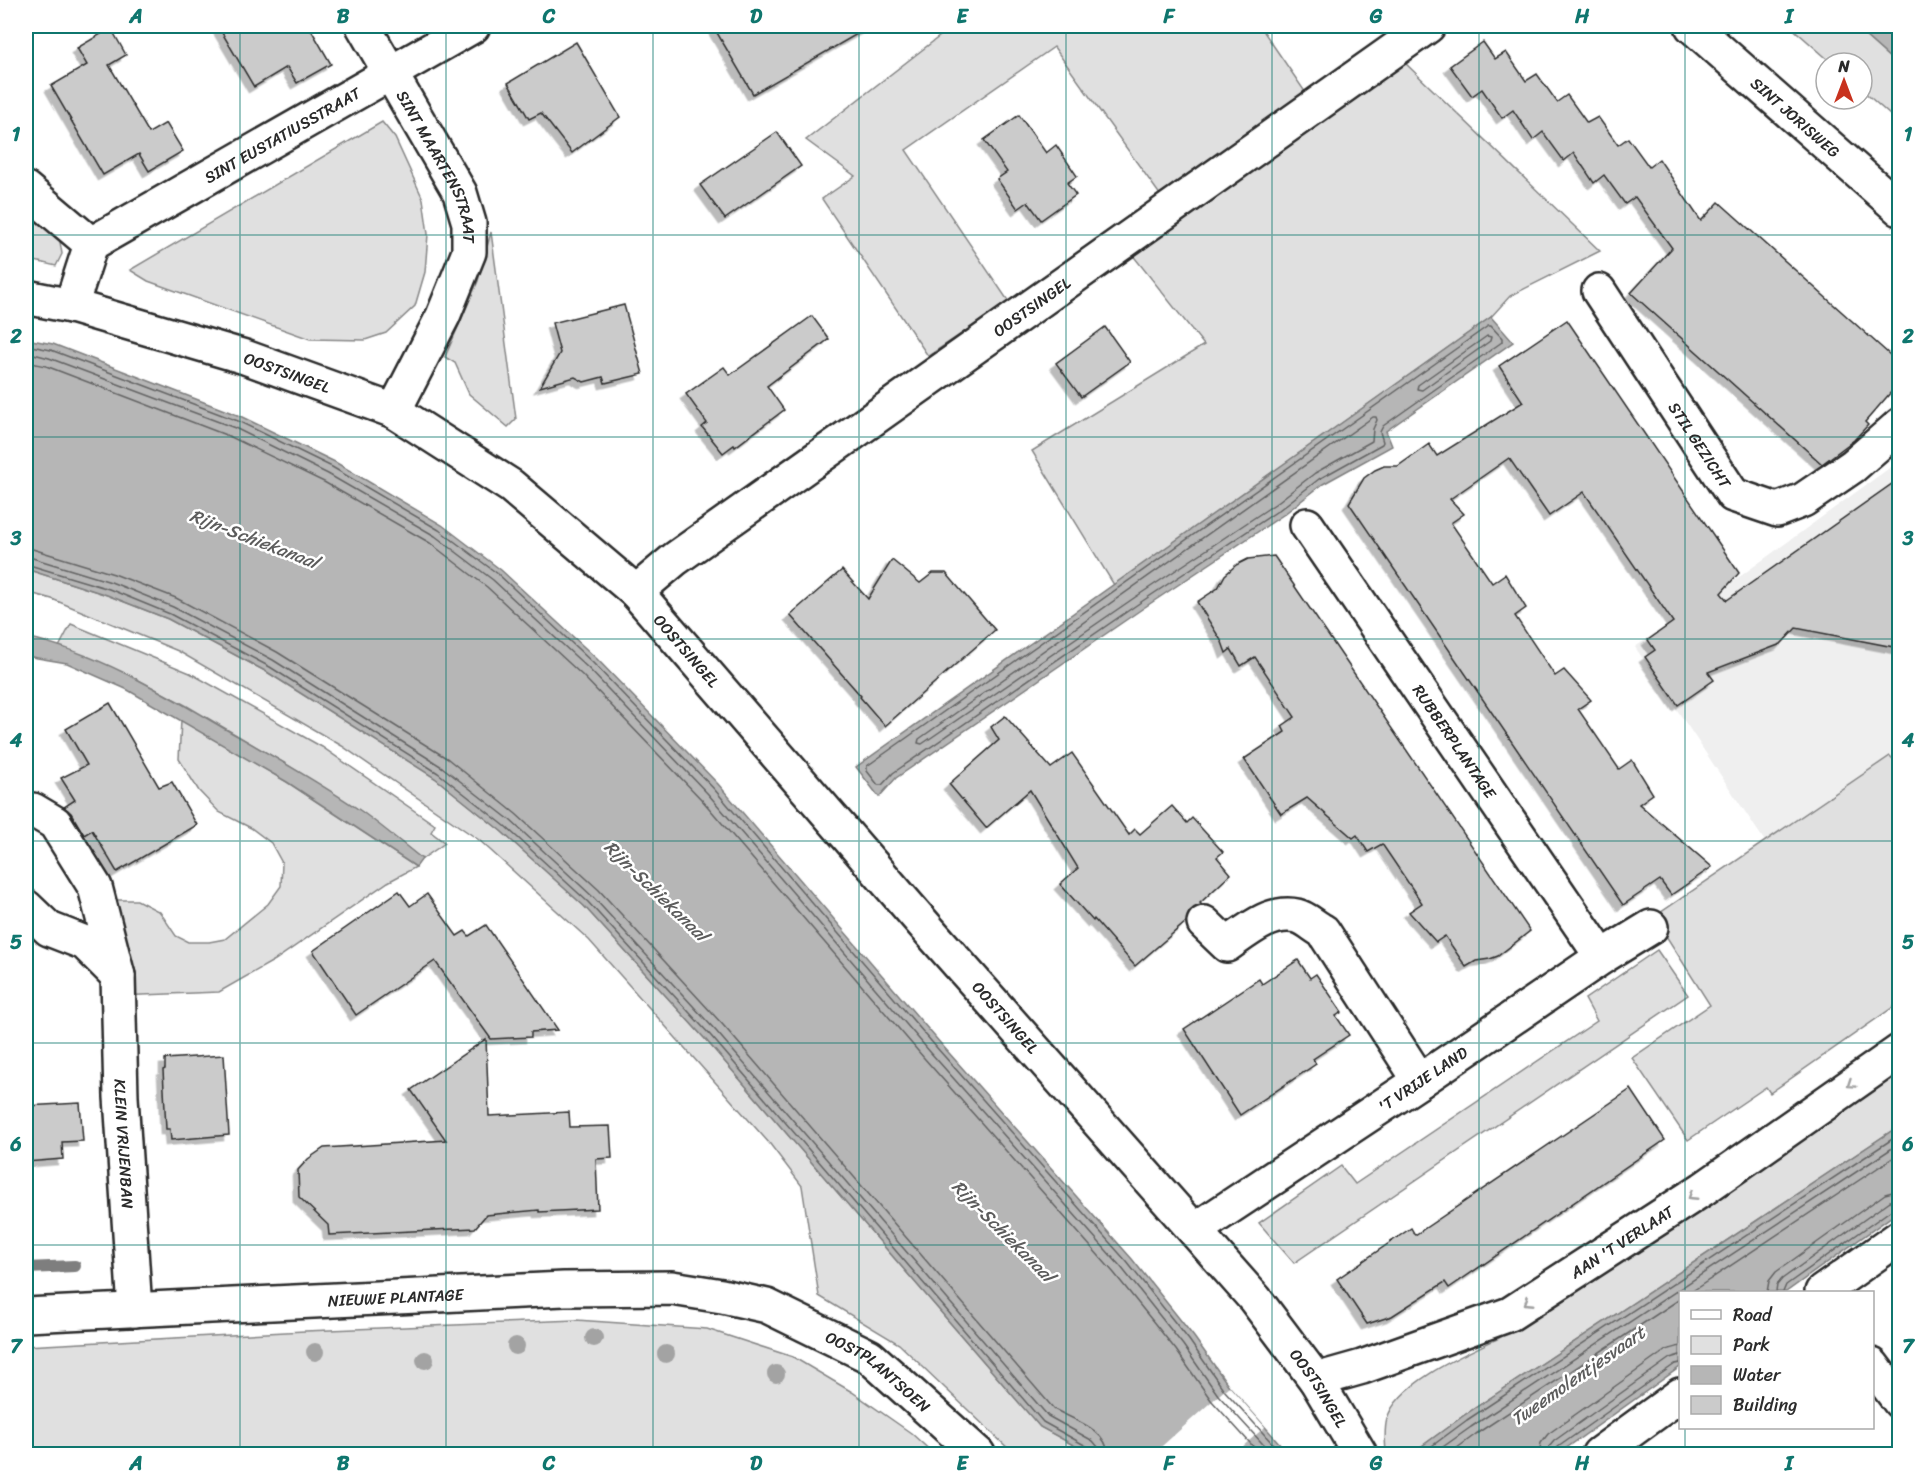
<svg xmlns="http://www.w3.org/2000/svg" width="1925" height="1480" font-family="Sriracha,sans-serif">
	<defs>
		<filter id="shadow"><feDropShadow dx="-5.5" dy="5.5" stdDeviation="0" flood-color="#0004"/></filter>
	</defs>
	<rect width="100%" height="100%" fill="#fff"/>
	<filter id="ink" filterUnits="userSpaceOnUse"><feTurbulence type="fractalNoise" baseFrequency=".0167" numOctaves="2"/><feDisplacementMap in="SourceGraphic" scale="12" xChannelSelector="R" yChannelSelector="G"/><feConvolveMatrix kernelMatrix="1 2 1 2 8 2 1 2 1" color-interpolation-filters="sRGB"/></filter>
	<g filter="url(#ink)">
		<path fill="#efefef" d="M 1899,461 L 1899,792 L 1768,846 L 1635,647 L 1742,575 Z"/>
		<g fill="#e0e0e0" stroke="#868686" stroke-width="1.5">
			<path d="M 953,26 L 1260,26 L 1310,99 L 1163,199 L 1054,47 L 906,150 L 1009,302 L 928,356 L 822,199 L 855,176 L 806,140 Z"/>
			<path d="M 1790,26 L 1854,26 L 1899,66 L 1899,123 L 1862,90 L 1862,63 L 1832,63 Z"/>
			<path d="M 1403,61 L 1600,251 L 1510,296 L 1491,317 L 1114,585 L 1032,451 L 1204,345 L 1131,253 Z"/>
			<path d="M 382,122 L 395,138 L 423,199 L 428,234 L 425,272 L 415,306 L 386,333 L 365,340 L 310,339 L 148,281 L 130,270 Z"/>
			<path d="M 26,206 L 59,236 L 62,254 L 56,266 L 26,259 Z"/>
			<path d="M 491,232 L 516,419 L 508,427 L 469,394 L 455,363 L 445,357 L 478,281 Z"/>
			<path d="M 26,569 L 107,595 L 168,619 L 267,672 L 435,778 L 501,831 L 584,906 L 706,1040 L 1040,1427 L 1090,1454 L 1014,1454 L 899,1344 L 819,1296 L 802,1186 L 770,1144 L 589,940 L 479,840 L 342,746 L 178,651 L 52,599 L 26,592 Z"/>
			<path d="M 71,624 L 190,673 L 322,747 L 435,825 L 431,832 L 445,843 L 422,859 L 362,812 L 289,766 L 187,706 L 131,676 L 59,647 Z"/>
			<path d="M 181,720 L 287,782 L 416,867 L 388,882 L 275,960 L 219,992 L 117,996 L 100,900 L 137,900 L 160,912 L 176,936 L 188,942 L 209,942 L 225,939 L 268,904 L 281,886 L 282,863 L 271,843 L 251,828 L 219,812 L 199,791 L 179,759 Z"/>
			<path d="M 1890,756 L 1900,766 L 1899,1003 L 1770,1093 L 1766,1087 L 1688,1140 L 1632,1058 L 1710,1005 L 1654,917 Z"/>
			<path d="M 1657,950 L 1688,995 L 1294,1263 L 1259,1223 L 1341,1166 L 1355,1184 L 1597,1021 L 1585,999 Z"/>
			<path d="M 1899,1066 L 1899,1126 L 1463,1416 L 1411,1454 L 1391,1454 L 1386,1452 C 1385,1441 1384,1429 1387,1419 C 1397,1383 1467,1353 1499,1338 Z"/>
			<path d="M 576,1320 L 707,1329 L 793,1357 L 852,1392 L 911,1433 L 934,1454 L 26,1454 L 26,1346 L 305,1331 Z"/>
		</g>
		<g fill="#b6b6b6" stroke="#7e7e7e" stroke-width="1.5">
			<path d="M 1854,26 L 1899,26 L 1899,66 Z"/>
			<path d="M 1491,317 L 1513,342 L 1386,431 L 1392,446 L 1323,484 L 1283,515 L 1142,609 L 896,778 L 879,797 L 856,767 Z"/>
			<path d="M 26,339 L 53,344 L 240,416 L 335,462 L 442,525 L 501,570 L 597,659 L 718,784 L 941,1044 L 1132,1259 L 1194,1337 L 1229,1386 L 1289,1454 L 1090,1454 L 1040,1427 L 706,1040 L 584,906 L 501,831 L 435,778 L 267,672 L 168,619 L 107,595 L 26,569 Z"/>
			<path d="M 26,637 C 95,652 159,690 220,726 C 267,753 316,780 361,811 C 382,826 402,843 422,859 L 416,867 L 287,782 L 126,689 L 67,663 L 26,656 Z"/>
			<path d="M 1899,1126 L 1899,1211 L 1786,1292 L 1680,1292 L 1680,1367 L 1558,1454 L 1411,1454 L 1463,1416 Z"/>
		</g>
		<path fill="#fff" d="M 1229,1386 L 1265,1427 L 1234,1454 L 1153,1454 Z"/>
		<g fill="none" stroke-linecap="round" stroke-linejoin="round">
			<g stroke="#636363" stroke-width="1.5">
				<path d="M 1488,326 L 1491,326 L 1502,338 L 1502,342 L 1383,426 L 1380,432 L 1383,442 L 1382,444 L 1319,479 L 1279,510 L 1138,604 L 893,773 L 882,785 L 878,785 L 867,771 L 867,766 Z"/>
				<path d="M 1487,336 L 1491,337 L 1490,341 L 1422,390 L 1417,389 L 1418,385 Z"/>
				<path d="M 26,345 L 51,350 L 238,421 L 332,467 L 439,530 L 498,574 L 593,663 L 714,789 L 937,1048 L 1127,1262 L 1189,1340 L 1224,1390 L 1282,1454"/>
				<path d="M 26,352 L 49,358 L 235,428 L 328,474 L 435,536 L 493,580 L 588,668 L 708,794 L 931,1053 L 1121,1267 L 1183,1345 L 1218,1395 L 1272,1454"/>
				<path d="M 26,362 L 46,366 L 231,437 L 324,482 L 430,543 L 487,587 L 582,675 L 702,800 L 924,1058 L 1114,1273 L 1176,1350 L 1211,1400 L 1260,1454"/>
				<path d="M 1373,417 L 1376,417 L 1377,420 L 1373,429 L 1372,441 L 1315,473 L 1275,504 L 1134,598 L 922,744 L 918,743 L 919,739 Z"/>
				<path d="M 26,547 L 114,574 L 176,598 L 277,652 L 448,759 L 516,814 L 599,890 L 723,1025 L 1054,1409 C 1073,1420 1107,1429 1108,1454"/>
				<path d="M 26,556 L 111,582 L 173,607 L 273,660 L 442,767 L 510,820 L 593,897 L 716,1031 L 1048,1416 L 1093,1441 L 1098,1447 L 1099,1454"/>
				<path d="M 26,564 L 109,589 L 170,614 L 270,667 L 438,773 L 505,826 L 588,902 L 711,1036 L 1043,1422 L 1088,1447 L 1092,1454"/>
				<path d="M 1691,1292 L 1900,1153"/>
				<path d="M 1767,1292 L 1769,1281 L 1776,1272 L 1885,1194 L 1900,1190"/>
				<path d="M 1776,1292 L 1777,1285 L 1782,1279 L 1890,1201 L 1900,1199"/>
				<path d="M 1783,1292 L 1786,1285 L 1894,1208 L 1900,1207"/>
				<path d="M 1421,1454 L 1467,1420 L 1900,1134"/>
				<path d="M 1433,1454 L 1471,1427 L 1900,1143"/>
				<path d="M 1449,1454 L 1476,1434 L 1680,1299"/>
				<path d="M 1539,1454 L 1541,1443 L 1548,1434 L 1666,1350 L 1680,1346"/>
				<path d="M 1548,1454 L 1549,1447 L 1554,1441 L 1670,1358 L 1680,1355"/>
				<path d="M 1555,1454 L 1558,1447 L 1675,1364 L 1680,1363"/>
			</g>
			<path stroke="#7e7e7e" stroke-width="12" d="M 26,1268 L 75,1266"/>
		</g>
		<g fill="#cbcbcb" stroke="#2b2b2b" stroke-width="1.5" filter="url(#shadow)">
			<path d="M 218,26 L 309,26 L 331,64 L 297,83 L 287,67 L 254,87 Z"/>
			<path d="M 713,26 L 871,26 L 753,94 Z"/>
			<path d="M 111,28 L 126,55 L 109,65 L 149,133 L 166,123 L 183,151 L 149,171 L 139,154 L 103,175 L 51,86 L 87,65 L 77,48 Z"/>
			<path d="M 576,42 L 620,117 L 572,153 L 541,113 L 529,119 L 508,83 Z"/>
			<path d="M 1483,42 L 1495,59 L 1506,52 L 1526,81 L 1537,74 L 1557,102 L 1567,95 L 1587,123 L 1598,117 L 1618,145 L 1628,138 L 1649,167 L 1659,159 L 1701,221 L 1719,202 L 1899,363 L 1899,383 L 1865,422 L 1868,425 L 1854,440 L 1822,464 L 1631,293 L 1672,248 L 1635,197 L 1625,204 L 1604,175 L 1594,183 L 1574,153 L 1564,161 L 1543,132 L 1533,140 L 1513,110 L 1502,118 L 1482,89 L 1472,96 L 1450,66 Z"/>
			<path d="M 1019,115 L 1046,153 L 1056,145 L 1077,176 L 1067,183 L 1076,195 L 1041,220 L 1028,202 L 1018,209 L 997,179 L 1007,172 L 984,140 Z"/>
			<path d="M 777,132 L 801,166 L 725,219 L 700,185 Z"/>
			<path d="M 624,305 L 643,374 L 605,383 L 603,377 L 584,382 L 575,377 L 540,387 L 560,353 L 552,323 Z"/>
			<path d="M 812,316 L 829,339 L 767,386 L 784,410 L 735,447 L 734,445 L 723,453 L 702,427 L 707,423 L 686,394 L 724,367 L 730,375 Z"/>
			<path d="M 1567,320 L 1739,573 L 1721,593 L 1727,600 L 1899,479 L 1899,648 L 1796,628 L 1781,644 L 1708,672 L 1714,680 L 1678,705 L 1645,657 L 1655,650 L 1648,640 L 1673,622 L 1584,492 L 1549,516 L 1509,458 L 1450,499 L 1464,514 L 1451,523 L 1492,583 L 1505,574 L 1526,608 L 1515,616 L 1555,676 L 1564,670 L 1591,700 L 1578,709 L 1619,769 L 1632,760 L 1653,794 L 1639,804 L 1712,867 L 1671,895 L 1660,880 L 1623,905 L 1349,503 L 1364,478 L 1375,470 L 1384,466 L 1398,466 L 1429,444 L 1437,456 L 1523,402 L 1499,366 Z"/>
			<path d="M 1105,327 L 1130,362 L 1081,397 L 1056,363 Z"/>
			<path d="M 1274,556 L 1530,931 L 1498,956 L 1490,959 L 1476,961 L 1466,967 L 1445,936 L 1436,942 L 1409,912 L 1422,903 L 1382,844 L 1368,852 L 1357,835 L 1353,838 L 1307,798 L 1281,814 L 1244,759 L 1285,732 L 1282,726 L 1295,717 L 1255,657 L 1241,666 L 1231,649 L 1226,653 L 1222,642 L 1197,602 L 1218,588 L 1225,575 L 1236,565 L 1248,559 Z"/>
			<path d="M 892,560 L 920,583 L 933,573 L 946,573 L 995,630 L 885,726 L 860,697 L 861,696 L 790,615 L 842,570 L 868,599 Z"/>
			<path d="M 110,703 L 159,787 L 172,782 L 197,825 L 117,872 L 92,830 L 84,835 L 71,813 L 64,807 L 75,800 L 61,778 L 87,765 L 66,729 Z"/>
			<path d="M 1005,716 L 1051,768 L 1072,753 L 1129,835 L 1135,829 L 1140,834 L 1172,806 L 1187,823 L 1192,818 L 1223,852 L 1217,857 L 1231,874 L 1200,903 L 1202,905 L 1190,911 L 1186,922 L 1135,966 L 1094,919 L 1093,921 L 1060,884 L 1078,868 L 1030,790 L 986,828 L 949,784 L 999,740 L 991,727 Z"/>
			<path d="M 399,891 L 410,906 L 427,894 L 457,936 L 465,931 L 469,936 L 486,925 L 558,1030 L 531,1032 L 531,1037 L 491,1039 L 435,961 L 356,1015 L 313,951 Z"/>
			<path d="M 1298,960 L 1310,978 L 1316,974 L 1342,1012 L 1336,1016 L 1349,1035 L 1313,1059 L 1316,1064 L 1240,1115 L 1184,1029 L 1259,979 L 1262,984 Z"/>
			<path d="M 486,1039 L 489,1116 L 569,1112 L 570,1127 L 610,1126 L 612,1158 L 596,1159 L 598,1209 L 539,1212 L 539,1210 L 486,1215 L 475,1228 L 329,1235 L 328,1225 L 299,1197 L 298,1170 L 308,1159 L 324,1148 L 446,1140 L 411,1090 Z"/>
			<path d="M 224,1055 L 229,1135 L 171,1140 L 170,1129 L 166,1129 L 163,1070 L 165,1069 L 165,1059 Z"/>
			<path d="M 1631,1089 L 1665,1140 L 1449,1288 L 1445,1282 L 1392,1316 L 1367,1324 L 1337,1279 L 1411,1228 L 1415,1235 Z"/>
			<path d="M 80,1103 L 83,1141 L 62,1142 L 63,1159 L 26,1162 L 26,1106 Z"/>
		</g>
		<g fill="none" stroke-linecap="round" stroke-linejoin="round">
			<g stroke="#2b2b2b" stroke-width="38">
				<g id="minor">
					<path id="s1" d="M 363,26 L 460,193 L 469,223 L 469,252 L 443,316 L 394,411"/>
					<path d="M 26,189 L 91,244"/>
					<path id="s2" d="M 91,244 L 473,26"/>
					<path id="s3" d="M 1599,291 L 1733,495 L 1777,510 L 1803,500 L 1853,466 L 1900,425"/>
					<path id="s4" d="M 26,297 L 71,306 L 245,357 L 394,411 L 511,486 L 636,592 L 933,935 L 1255,1299 L 1316,1380 L 1360,1454"/>
					<path d="M 71,306 L 91,244"/>
					<path id="s5" d="M 1307,525 L 1602,957"/>
					<path id="s6" d="M 636,592 L 675,559 L 1428,26"/>
					<path d="M 26,812 L 33,810 L 55,823 L 95,887 L 118,976 L 85,943 L 49,929 L 26,907"/>
					<path d="M 1204,923 L 1227,945 C 1247,931 1271,910 1297,916 C 1306,918 1315,927 1323,931 L 1420,1081"/>
					<path id="s7" d="M 118,976 L 121,1097 L 135,1310"/>
					<path id="s8" d="M 1195,1230 L 1420,1081 L 1602,957 L 1651,927"/>
					<path d="M 1822,1292 L 1900,1237"/>
					<path id="s9" d="M 26,1315 L 564,1289 L 672,1288 L 722,1296 L 767,1306 L 869,1356 L 978,1454"/>
					<path d="M 1872,1365 L 1900,1402"/>
					<path id="s10" d="M 1316,1380 L 1362,1367 L 1510,1314 L 1703,1189 L 1900,1051"/>
					<path d="M 1599,1454 L 1680,1395"/>
				</g>
			</g>
			<g stroke="#2b2b2b" stroke-width="38">
				<g id="major">
					<path id="s11" d="M 1692,26 L 1900,209"/>
				</g>
			</g>
			<use href="#minor" stroke="#fff" stroke-width="33"/>
			<use href="#major" stroke="#fff" stroke-width="33"/>
		</g>
		<g fill="#a3a3a3">
			<circle cx="594" cy="1338" r="9"/>
			<circle cx="516" cy="1346" r="9"/>
			<circle cx="315" cy="1352" r="9"/>
			<circle cx="666" cy="1354" r="9"/>
			<circle cx="425" cy="1360" r="9"/>
			<circle cx="776" cy="1374" r="9"/>
		</g>
		<defs><path id="oneway-chevron" d="M-2-3.5L2.5 0L-2 3.5" fill="none" stroke-width="1.6" stroke-linecap="round" stroke-linejoin="round" transform="scale(1.5)"/></defs>
		<g stroke="#a0a0a0">
			<use href="#oneway-chevron" transform="translate(1851 1084) rotate(146)"/>
			<use href="#oneway-chevron" transform="translate(1692 1196) rotate(147)"/>
			<use href="#oneway-chevron" transform="translate(1528 1302) rotate(147)"/>
		</g>
	</g>
	<path fill="none" stroke="#0f766e" stroke-width="1.5" stroke-opacity="0.55" d="M 240,26 L 240,1454M 446,26 L 446,1454M 653,26 L 653,1454M 859,26 L 859,1454M 1066,26 L 1066,1454M 1272,26 L 1272,1454M 1479,26 L 1479,1454M 1685,26 L 1685,1292M 26,235 L 1900,235M 26,437 L 1900,437M 26,639 L 1900,639M 26,841 L 1900,841M 26,1043 L 1900,1043M 26,1245 L 1900,1245M 1685,1428 L 1685,1454"/>
	<g text-anchor="middle" stroke-width="5" stroke-linejoin="round" paint-order="stroke">
		<g font-size="16" fill="#2b2b2b" stroke="#fff">
			<text dy="6" stroke="none"><textPath href="#s11" startOffset="138">SINT JORISWEG</textPath></text>
			<text dy="6" stroke="none"><textPath href="#s2" startOffset="220">SINT EUSTATIUSSTRAAT</textPath></text>
			<text dy="6" stroke="none"><textPath href="#s1" startOffset="160">SINT MAARTENSTRAAT</textPath></text>
			<text dy="6" stroke="none"><textPath href="#s6" startOffset="488">OOSTSINGEL</textPath></text>
			<text dy="6" stroke="none"><textPath href="#s4" startOffset="272">OOSTSINGEL</textPath></text>
			<text dy="6" stroke="none"><textPath href="#s3" startOffset="184">STIL GEZICHT</textPath></text>
			<text dy="6" stroke="none"><textPath href="#s4" startOffset="766">OOSTSINGEL</textPath></text>
			<text dy="6" stroke="none"><textPath href="#s5" startOffset="262">RUBBERPLANTAGE</textPath></text>
			<text dy="6" stroke="none"><textPath href="#s4" startOffset="1252">OOSTSINGEL</textPath></text>
			<text dy="6" stroke="none"><textPath href="#s8" startOffset="273">'T VRIJE LAND</textPath></text>
			<text dy="6" stroke="none"><textPath href="#s7" startOffset="168">KLEIN VRIJENBAN</textPath></text>
			<text dy="6" stroke="none"><textPath href="#s10" startOffset="338">AAN 'T VERLAAT</textPath></text>
			<text dy="6" stroke="none"><textPath href="#s9" startOffset="370">NIEUWE PLANTAGE</textPath></text>
			<text dy="6" stroke="none"><textPath href="#s9" startOffset="873">OOSTPLANTSOEN</textPath></text>
			<text dy="6" stroke="none"><textPath href="#s4" startOffset="1738">OOSTSINGEL</textPath></text>
		</g>
		<g font-size="18" font-style="italic" fill="#5c5c5c" stroke="#fff">
			<text transform="translate(254 539) rotate(21)" y="6">Rijn-Schiekanaal</text>
			<text transform="translate(656 891) rotate(44)" y="6">Rijn-Schiekanaal</text>
			<text transform="translate(1003 1231) rotate(45)" y="6">Rijn-Schiekanaal</text>
			<text transform="translate(1578 1376) rotate(-35)" y="6">Tweemolentjesvaart</text>
		</g>
	</g>
	<rect width="1925" height="1480" fill="none" stroke="#fff" stroke-width="66"/>
	<rect x="1679" y="1291" width="195" height="138" fill="#ffffff" stroke="#aaaaaa" stroke-width="1.5"/>
	<rect x="1691" y="1310" width="30" height="9" fill="#ffffff" stroke="#aaaaaa" stroke-width="1.5"/>
	<text x="1733" y="1321" font-size="18" fill="#2b2b2b">Road</text>
	<rect x="1691" y="1336" width="30" height="18" fill="#e0e0e0" stroke="#aaaaaa" stroke-width="1.5"/>
	<text x="1733" y="1351" font-size="18" fill="#2b2b2b">Park</text>
	<rect x="1691" y="1366" width="30" height="18" fill="#b6b6b6" stroke="#aaaaaa" stroke-width="1.5"/>
	<text x="1733" y="1381" font-size="18" fill="#2b2b2b">Water</text>
	<rect x="1691" y="1396" width="30" height="18" fill="#cbcbcb" stroke="#aaaaaa" stroke-width="1.5"/>
	<text x="1733" y="1411" font-size="18" fill="#2b2b2b">Building</text>
	<g transform="translate(1844 81)"><circle r="28" fill="#ffffff" stroke="#aaaaaa" stroke-width="1.5"/>
	<path d="M0-4.5L10 22L0 15L-10 22Z" fill="#c8321e"/>
	<text y="-9" font-size="16" font-weight="bold" text-anchor="middle" fill="#2b2b2b">N</text>
	</g>
	<rect x="33" y="33" width="1859" height="1414" fill="none" stroke="#0f766e" stroke-width="2"/>
	<g font-size="20" text-anchor="middle" font-weight="bold" fill="#0f766e">
		<text x="136" y="23">A</text>
		<text x="343" y="23">B</text>
		<text x="549" y="23">C</text>
		<text x="756" y="23">D</text>
		<text x="962" y="23">E</text>
		<text x="1169" y="23">F</text>
		<text x="1376" y="23">G</text>
		<text x="1582" y="23">H</text>
		<text x="1789" y="23">I</text>
		<text x="16" y="141">1</text>
		<text x="1908" y="141">1</text>
		<text x="16" y="343">2</text>
		<text x="1908" y="343">2</text>
		<text x="16" y="545">3</text>
		<text x="1908" y="545">3</text>
		<text x="16" y="747">4</text>
		<text x="1908" y="747">4</text>
		<text x="16" y="949">5</text>
		<text x="1908" y="949">5</text>
		<text x="16" y="1151">6</text>
		<text x="1908" y="1151">6</text>
		<text x="16" y="1353">7</text>
		<text x="1908" y="1353">7</text>
		<text x="136" y="1470">A</text>
		<text x="343" y="1470">B</text>
		<text x="549" y="1470">C</text>
		<text x="756" y="1470">D</text>
		<text x="962" y="1470">E</text>
		<text x="1169" y="1470">F</text>
		<text x="1376" y="1470">G</text>
		<text x="1582" y="1470">H</text>
		<text x="1789" y="1470">I</text>
	</g>
</svg>
